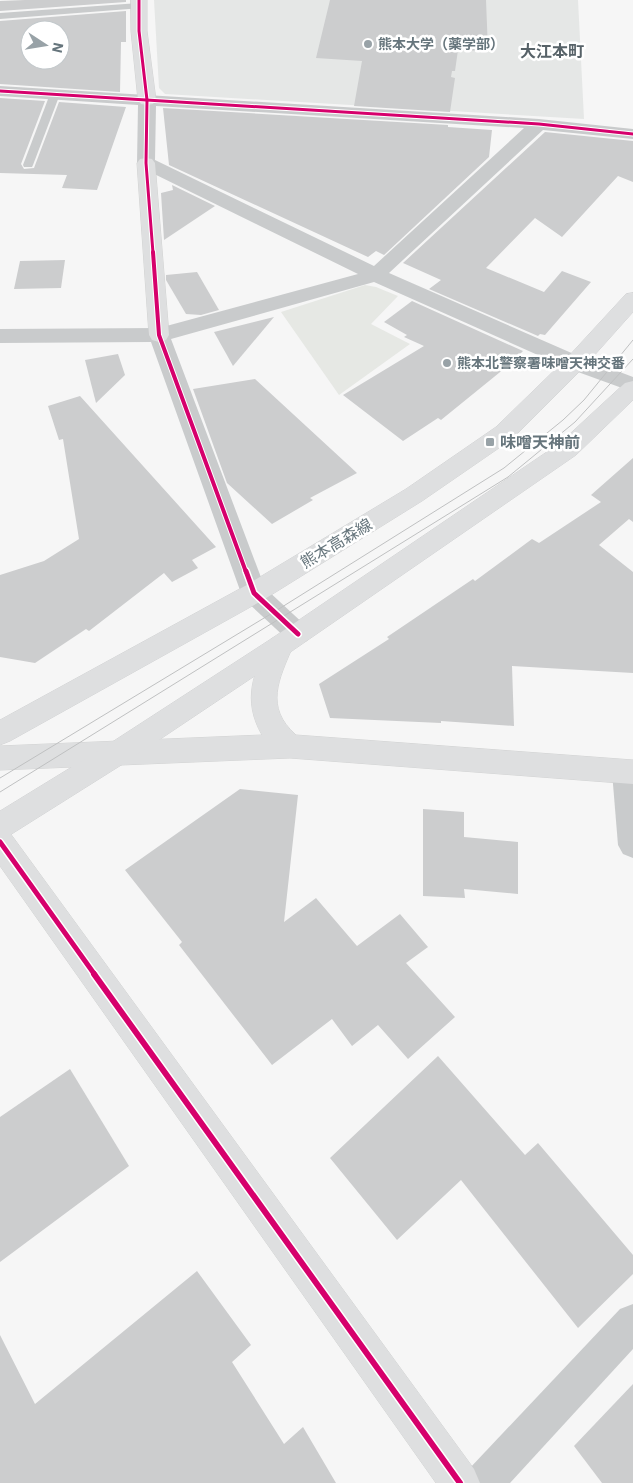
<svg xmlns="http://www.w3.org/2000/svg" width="633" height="1483" font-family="'IBM Plex Sans','Noto Sans JP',sans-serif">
	<rect width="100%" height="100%" fill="#f6f6f6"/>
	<path fill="#e5e7e6" d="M 154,0 L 578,0 L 584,119 L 165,94 L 159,88 Z"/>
	<path fill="#e6e8e4" d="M 365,285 L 376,287 L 398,296 L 371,324 L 410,344 L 339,395 L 281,312 Z"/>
	<g fill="#cccdce" fill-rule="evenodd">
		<path d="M 25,0 L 126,0 L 126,2 L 0,11 L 0,1 Z"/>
		<path d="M 330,0 L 486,0 L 488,51 L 458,50 L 455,71 L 452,71 L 451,77 L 455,78 L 450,112 L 354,106 L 362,61 L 316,58 Z"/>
		<path d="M 126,11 L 126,42 L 121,42 L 120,92 L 0,84 L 0,21 ZM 30,30 L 60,30 L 60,60 L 30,60 Z"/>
		<path d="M 0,98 L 45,101 L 21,164 L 24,169 L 34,168 L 59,102 L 126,107 L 97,190 L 62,188 L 67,175 L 0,173 Z"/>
		<path d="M 163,108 L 448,125 L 448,127 L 492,130 L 489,157 L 384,255 L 376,251 L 368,257 L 169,165 Z"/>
		<path d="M 545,132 L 633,141 L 633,182 L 618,176 L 562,237 L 535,218 L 486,268 L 544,292 L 562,271 L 591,282 L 545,335 L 540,334 L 538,336 L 429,289 L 441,280 L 403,263 Z"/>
		<path d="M 172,185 L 215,206 L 164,240 L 161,193 L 173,190 Z"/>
		<path d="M 65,260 L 61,288 L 14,289 L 20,261 Z"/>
		<path d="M 197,272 L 219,310 L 201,315 L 186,314 L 166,280 L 166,275 Z"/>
		<path d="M 412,301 L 523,351 L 510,364 L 441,420 L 438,418 L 403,441 L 343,395 L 424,346 L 404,337 L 407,335 L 384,322 Z"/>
		<path d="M 274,317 L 233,366 L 214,332 Z"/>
		<path d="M 118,354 L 125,375 L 96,403 L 85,360 Z"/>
		<path d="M 255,379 L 357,473 L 310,498 L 313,500 L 272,524 L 227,483 L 193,389 Z"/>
		<path d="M 80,396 L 216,547 L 192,560 L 198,568 L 172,582 L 164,573 L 89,631 L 86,629 L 35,663 L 0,657 L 0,575 L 44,561 L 79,539 L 63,439 L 59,440 L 48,406 Z"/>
		<path d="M 633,458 L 633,522 L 629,519 L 599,545 L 633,572 L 633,673 L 512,666 L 514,726 L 441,721 L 441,723 L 330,718 L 319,684 L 389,639 L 387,637 L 473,579 L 475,581 L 532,539 L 539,543 L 601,502 L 591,495 Z"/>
		<path d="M 240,789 L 298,795 L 284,922 L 316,898 L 357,946 L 400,914 L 428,947 L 406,963 L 455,1017 L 408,1059 L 378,1025 L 352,1046 L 332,1019 L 272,1065 L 179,945 L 182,942 L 125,870 Z"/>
		<path d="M 423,809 L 464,812 L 464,837 L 518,842 L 518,894 L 464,889 L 465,898 L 423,896 Z"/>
		<path d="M 438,1056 L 525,1155 L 538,1143 L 633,1255 L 633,1274 L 578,1328 L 461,1180 L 397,1240 L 330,1158 Z"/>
		<path d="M 70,1069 L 129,1166 L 0,1262 L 0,1117 Z"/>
		<path d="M 197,1271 L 251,1345 L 232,1362 L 284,1444 L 303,1427 L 336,1483 L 0,1483 L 0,1335 L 35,1404 Z"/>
		<path d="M 633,1384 L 633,1483 L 602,1483 L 574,1446 Z"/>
	</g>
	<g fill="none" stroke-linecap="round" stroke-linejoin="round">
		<g stroke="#d2d3d3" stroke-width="1">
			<g id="secondary">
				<path d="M 131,0 L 147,0 L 147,31 L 156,100 L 153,104 L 147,105 L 141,104 L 138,100 L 131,31 Z"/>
				<path d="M 146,158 L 152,159 L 155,163 L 169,335 L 166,340 L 159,342 L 152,340 L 149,335 L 137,163 L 140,159 Z"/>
				<path d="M 280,636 L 289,639 L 293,646 C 279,679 264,707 296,735 L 633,760 L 633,784 L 290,758 L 0,770 L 0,746 L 262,735 C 242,700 253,672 271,639 Z"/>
				<path d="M 0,829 L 10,833 L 474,1469 L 480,1483 L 436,1483 L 0,866 Z"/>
			</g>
		</g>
		<g stroke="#d1d2d3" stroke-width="1">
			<g id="primary">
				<path d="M 633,293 L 633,312 L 583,368 L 512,439 L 422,501 L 263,600 L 10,741 L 0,745 L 0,720 L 245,586 L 406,489 L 496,427 L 567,358 L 626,294 Z"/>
				<path d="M 633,381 L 633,400 L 576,455 L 289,653 L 126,762 L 10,835 L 0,839 L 0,811 L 106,746 L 271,639 L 560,443 L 625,383 Z"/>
			</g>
		</g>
		<g fill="#c9cbcc" fill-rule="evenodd">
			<path d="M 139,3 L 142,4 L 142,8 L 0,19 L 0,13 Z"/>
			<path d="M 55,91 L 60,94 L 33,165 L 32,167 L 24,167 L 23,165 L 50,94 Z"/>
		</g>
		<g fill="#c9cbcc" fill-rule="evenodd">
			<path d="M 0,86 L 539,119 L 633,129 L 633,139 L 543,130 L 389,273 L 583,358 L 633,377 L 633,392 L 567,368 L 374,282 L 171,339 L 265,588 L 307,627 L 311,634 L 307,641 L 298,644 L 289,641 L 245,600 L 241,593 L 151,342 L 0,343 L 0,329 L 159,328 L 358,274 L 140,167 L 137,163 L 138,105 L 0,96 ZM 156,106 L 524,128 L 374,266 L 155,160 Z"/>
			<path d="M 626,760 L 633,762 L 633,858 L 623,854 L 618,845 L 612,772 L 616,763 Z"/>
			<path d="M 633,1304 L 633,1349 L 510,1483 L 463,1483 L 469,1469 L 620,1309 Z"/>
		</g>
		<use href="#secondary" fill="#dedfe0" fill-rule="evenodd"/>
		<use href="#primary" fill="#dedfe0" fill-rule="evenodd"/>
		<g stroke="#bfc0c1" stroke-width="1">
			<path d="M 0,778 L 274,612 L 504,468 L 563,420 L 584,400 L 633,340"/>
			<path d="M 0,792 L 508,477 L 575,422 L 633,359"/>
		</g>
		<g stroke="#fff" stroke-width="5">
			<g id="cycleway-far3">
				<path d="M 139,0 L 139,31 L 147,100 L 146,163 L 153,253"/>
				<path d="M 0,91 L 539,124 L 633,134"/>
			</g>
		</g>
		<g stroke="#fff" stroke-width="6">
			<path id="cycleway-far2" d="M 153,252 L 159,335 L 246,572"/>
		</g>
		<g stroke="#fff" stroke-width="8">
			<g id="cycleway-far1">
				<path d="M 246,571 L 254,593 L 298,634"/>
				<path d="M 0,842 L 95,975"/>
			</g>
		</g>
		<g stroke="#fff" stroke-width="9">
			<path id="cycleway" d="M 94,974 L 460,1483"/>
		</g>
		<use href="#cycleway-far3" stroke="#d6006c" stroke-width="3"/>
		<use href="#cycleway-far2" stroke="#d6006c" stroke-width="4"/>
		<use href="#cycleway-far1" stroke="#d6006c" stroke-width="5"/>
		<use href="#cycleway" stroke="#d6006c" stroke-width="6"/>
	</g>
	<g fill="#98a2a7" stroke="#fff" stroke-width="2">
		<circle cx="368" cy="44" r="5"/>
		<circle cx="447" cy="363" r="5"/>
		<rect x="485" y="437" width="10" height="10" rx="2.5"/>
	</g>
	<g text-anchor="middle" stroke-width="5" stroke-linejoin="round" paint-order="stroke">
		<g font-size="14" font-weight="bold" fill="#66757c" stroke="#fff" text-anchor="start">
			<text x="378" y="49">熊本大学（薬学部）</text>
			<text x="457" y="368">熊本北警察署味噌天神交番</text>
		</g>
		<g font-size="16" font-weight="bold" fill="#576268" stroke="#fff">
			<text x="552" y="57">大江本町</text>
		</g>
		<g font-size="16" font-weight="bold" fill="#66757c" stroke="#fff" text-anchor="start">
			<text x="500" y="448">味噌天神前</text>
		</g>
		<g font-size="16" fill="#66757c" stroke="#fff">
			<text transform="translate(336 543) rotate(-31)" y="6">熊本高森線</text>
		</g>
	</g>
	<g transform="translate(45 45) rotate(102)"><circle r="24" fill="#ffffff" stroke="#c2c8cb"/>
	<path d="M0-4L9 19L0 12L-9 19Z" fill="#98a2a7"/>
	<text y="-8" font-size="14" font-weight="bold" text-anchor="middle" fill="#66757c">N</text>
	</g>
</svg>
